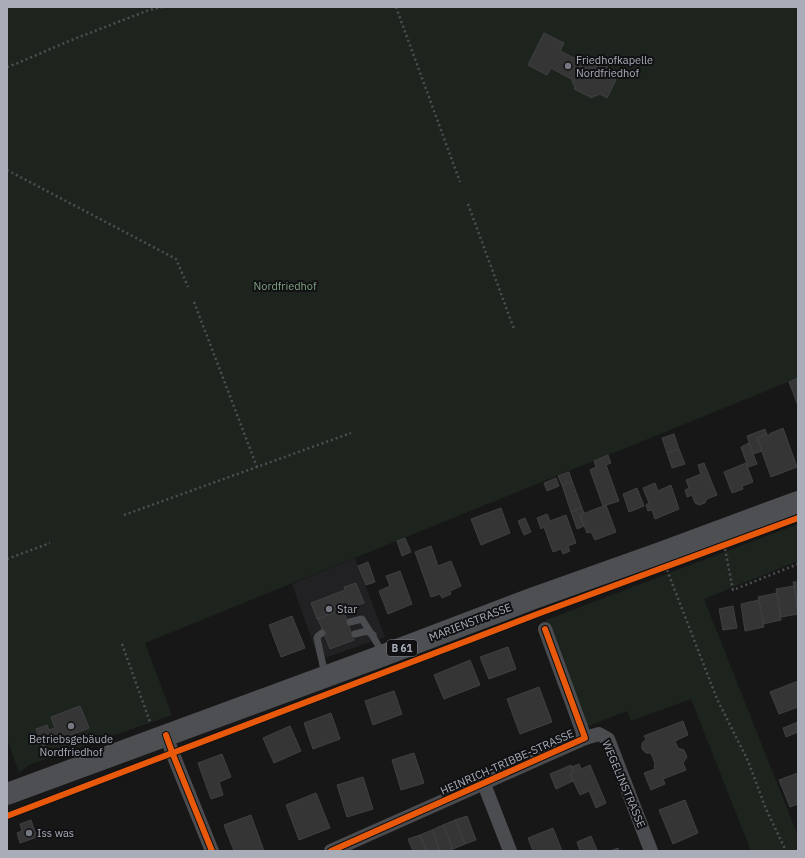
<svg xmlns="http://www.w3.org/2000/svg" width="805" height="858" font-family="'IBM Plex Sans',sans-serif">
	<rect width="100%" height="100%" fill="#171717"/>
	<path fill="#212123" d="M 355,558 L 385,637 L 319,660 L 292,584 Z"/>
	<g fill="#1d241e">
		<path d="M 7,7 L 798,7 L 798,378 L 145,643 L 172,715 L 29,765 L 19,772 L 7,739 Z"/>
		<path d="M 798,524 L 798,561 L 704,599 L 798,836 L 798,851 L 751,851 L 691,699 L 631,721 L 627,711 L 586,727 L 546,620 Z"/>
	</g>
	<g fill="#353536" stroke="#3f4043">
		<path d="M 544,33 L 564,43 L 560,51 L 582,62 L 584,60 L 589,60 L 590,58 L 608,67 L 607,69 L 610,73 L 609,76 L 616,80 L 607,98 L 600,94 L 596,96 L 593,96 L 592,98 L 574,89 L 575,87 L 572,82 L 573,80 L 551,68 L 547,75 L 528,65 Z"/>
		<path d="M 798,378 L 798,403 L 797,403 L 789,382 Z"/>
		<path d="M 783,428 L 797,467 L 771,477 L 757,438 L 767,434 L 767,436 L 770,435 L 769,434 Z"/>
		<path d="M 765,429 L 767,434 L 757,438 L 762,451 L 753,454 L 747,436 Z"/>
		<path d="M 674,434 L 679,449 L 667,453 L 662,438 Z"/>
		<path d="M 749,443 L 757,464 L 748,467 L 741,447 Z"/>
		<path d="M 679,449 L 685,464 L 672,468 L 667,453 Z"/>
		<path d="M 608,455 L 611,463 L 606,465 L 619,501 L 603,506 L 590,470 L 596,467 L 594,461 Z"/>
		<path d="M 704,463 L 717,495 L 707,499 L 705,503 L 699,505 L 695,503 L 692,495 L 687,497 L 685,490 L 689,488 L 686,480 L 701,474 L 698,465 Z"/>
		<path d="M 746,463 L 753,482 L 742,486 L 743,489 L 732,493 L 724,472 Z"/>
		<path d="M 569,472 L 572,481 L 562,485 L 558,476 Z"/>
		<path d="M 556,478 L 559,486 L 547,491 L 544,483 Z"/>
		<path d="M 572,481 L 582,508 L 571,512 L 562,485 Z"/>
		<path d="M 655,483 L 658,491 L 671,485 L 679,509 L 655,519 L 652,510 L 648,511 L 646,505 L 649,503 L 643,488 Z"/>
		<path d="M 637,488 L 644,506 L 629,512 L 623,494 Z"/>
		<path d="M 606,505 L 616,532 L 595,540 L 591,532 L 587,533 L 580,515 Z"/>
		<path d="M 501,508 L 510,533 L 481,545 L 471,519 Z"/>
		<path d="M 582,508 L 584,513 L 580,515 L 584,526 L 577,529 L 571,512 Z"/>
		<path d="M 547,514 L 550,521 L 566,515 L 576,543 L 568,546 L 570,551 L 563,554 L 561,549 L 553,552 L 544,527 L 541,529 L 537,518 Z"/>
		<path d="M 525,518 L 531,532 L 524,535 L 518,521 Z"/>
		<path d="M 405,538 L 411,552 L 402,556 L 397,541 Z"/>
		<path d="M 431,546 L 438,566 L 451,561 L 461,586 L 450,591 L 451,594 L 442,598 L 440,594 L 431,597 L 415,552 Z"/>
		<path d="M 368,562 L 375,582 L 366,585 L 358,566 Z"/>
		<path d="M 400,571 L 412,604 L 388,614 L 379,591 L 390,586 L 386,576 Z"/>
		<path d="M 793,582 L 798,582 L 798,608 L 794,586 Z"/>
		<path d="M 356,583 L 364,603 L 317,619 L 311,603 L 345,590 L 344,587 Z"/>
		<path d="M 794,586 L 798,614 L 781,617 L 776,589 Z"/>
		<path d="M 777,593 L 781,620 L 763,624 L 758,597 Z"/>
		<path d="M 759,600 L 764,627 L 745,631 L 741,604 Z"/>
		<path d="M 733,606 L 737,628 L 723,630 L 719,609 Z"/>
		<path d="M 343,609 L 354,640 L 330,649 L 318,619 Z"/>
		<path d="M 292,616 L 305,648 L 281,657 L 269,625 Z"/>
		<path d="M 508,647 L 516,669 L 489,679 L 480,657 Z"/>
		<path d="M 470,660 L 480,685 L 444,699 L 434,675 Z"/>
		<path d="M 798,681 L 798,707 L 779,714 L 770,692 Z"/>
		<path d="M 539,687 L 552,722 L 520,734 L 507,699 Z"/>
		<path d="M 394,691 L 402,714 L 373,725 L 365,701 Z"/>
		<path d="M 80,706 L 89,728 L 43,746 L 36,729 L 47,725 L 49,730 L 55,728 L 51,717 Z"/>
		<path d="M 331,713 L 340,739 L 313,749 L 304,723 Z"/>
		<path d="M 683,721 L 688,735 L 675,741 L 678,748 L 684,750 L 687,757 L 683,763 L 686,770 L 663,779 L 665,784 L 651,790 L 644,773 L 655,769 L 654,766 L 655,764 L 651,753 L 646,753 L 642,749 L 642,743 L 646,739 L 644,736 Z"/>
		<path d="M 798,722 L 798,732 L 786,737 L 783,728 Z"/>
		<path d="M 290,726 L 301,751 L 274,763 L 263,738 Z"/>
		<path d="M 414,753 L 424,783 L 401,790 L 392,760 Z"/>
		<path d="M 222,754 L 231,777 L 219,782 L 223,795 L 211,799 L 198,763 Z"/>
		<path d="M 579,764 L 581,769 L 590,765 L 606,803 L 596,808 L 589,791 L 580,795 L 570,774 L 574,772 L 572,767 Z"/>
		<path d="M 571,765 L 574,772 L 570,774 L 573,781 L 556,789 L 550,774 Z"/>
		<path d="M 798,773 L 798,804 L 790,807 L 779,780 Z"/>
		<path d="M 363,777 L 373,809 L 347,817 L 337,785 Z"/>
		<path d="M 316,793 L 330,828 L 299,840 L 286,805 Z"/>
		<path d="M 685,800 L 698,833 L 673,844 L 659,810 Z"/>
		<path d="M 251,815 L 264,851 L 234,851 L 224,825 Z"/>
		<path d="M 467,816 L 476,840 L 465,844 L 455,820 Z"/>
		<path d="M 31,820 L 37,837 L 20,843 L 17,833 L 22,831 L 20,824 Z"/>
		<path d="M 455,820 L 465,844 L 453,849 L 443,825 Z"/>
		<path d="M 443,825 L 453,849 L 447,851 L 440,851 L 432,830 Z"/>
		<path d="M 553,828 L 562,851 L 533,851 L 528,838 Z"/>
		<path d="M 432,830 L 440,851 L 426,851 L 420,835 Z"/>
		<path d="M 420,835 L 426,851 L 413,851 L 408,839 Z"/>
		<path d="M 591,836 L 597,850 L 580,851 L 577,842 Z"/>
		<path d="M 618,848 L 619,851 L 610,851 Z"/>
	</g>
	<g fill="none" stroke-linecap="round" stroke-linejoin="round">
		<g stroke="#4d4e52" stroke-width="2.5" stroke-dasharray="2 3" stroke-linecap="butt">
			<path d="M 396,7 L 460,182"/>
			<path d="M 7,67 L 18,63 L 69,41 L 149,10 L 163,7"/>
			<path d="M 7,170 L 176,259 L 188,287"/>
			<path d="M 468,204 L 514,329"/>
			<path d="M 194,302 L 257,467"/>
			<path d="M 124,515 L 351,433"/>
			<path d="M 725,549 L 733,590 L 798,564"/>
			<path d="M 7,559 L 50,543"/>
			<path d="M 667,570 L 717,699 L 748,761 L 766,809 L 786,851"/>
			<path d="M 122,644 L 150,722"/>
		</g>
		<g stroke="#4b4c50" stroke-width="7">
			<path d="M 350,622 L 362,619 L 383,653"/>
			<path d="M 322,633 L 318,636 L 317,638 L 325,675"/>
			<path d="M 355,634 L 367,631 L 373,635"/>
		</g>
		<g stroke="#4b4c50" stroke-width="14">
			<path d="M 166,735 L 172,752 L 212,851"/>
			<path d="M 585,738 L 599,734 L 608,739 L 651,851"/>
			<path d="M 484,784 L 510,851"/>
			<path d="M 331,851 L 585,738 L 545,629"/>
		</g>
		<path stroke="#4d4f52" stroke-width="22" d="M 7,794 L 384,655 L 534,598 L 660,553 L 798,502"/>
		<g stroke="#111113" stroke-width="8">
			<g id="cycleway">
				<path d="M 166,735 L 172,752 L 212,851"/>
				<path d="M 7,816 L 540,613 L 798,518"/>
				<path d="M 331,851 L 585,738 L 545,629"/>
			</g>
		</g>
		<use href="#cycleway" stroke="#e8590c" stroke-width="6"/>
	</g>
	<g fill="#757880" stroke="#111113" stroke-width="1.5">
		<circle cx="568" cy="66" r="4"/>
		<circle cx="329" cy="609" r="4"/>
		<circle cx="71" cy="726" r="4"/>
		<circle cx="29" cy="833" r="4"/>
	</g>
	<g text-anchor="middle" stroke-width="4" stroke-linejoin="round" paint-order="stroke">
		<rect fill="#111113" stroke="#7b7e86" stroke-width="1" x="387" y="640" width="30" height="16" rx="3"/>
		<g font-size="10" font-weight="bold" fill="#a8adb8">
			<text x="402" y="652">B 61</text>
		</g>
		<g font-size="11" fill="#a8adb8" stroke="#111113" text-anchor="start">
			<text x="576" y="64">Friedhofkapelle<tspan x="576" dy="13">Nordfriedhof</tspan></text>
			<text x="337" y="613">Star</text>
			<text x="71" y="743" text-anchor="middle">Betriebsgebäude<tspan x="71" dy="13">Nordfriedhof</tspan></text>
			<text x="37" y="837">Iss was</text>
		</g>
		<g font-size="11" fill="#7fa381" stroke="#111113">
			<text x="285" y="290">Nordfriedhof</text>
		</g>
		<g font-size="11" fill="#a8adb8" stroke="#111113">
			<text transform="translate(470 622) rotate(-21)" y="4">MARIENSTRASSE</text>
			<text transform="translate(507 762) rotate(-24)" y="4">HEINRICH-TRIBBE-STRASSE</text>
			<text transform="translate(624 784) rotate(67)" y="4">WEGELINSTRASSE</text>
		</g>
	</g>
	<rect width="805" height="858" fill="none" stroke="#a8adb8" stroke-width="16"/>
</svg>
